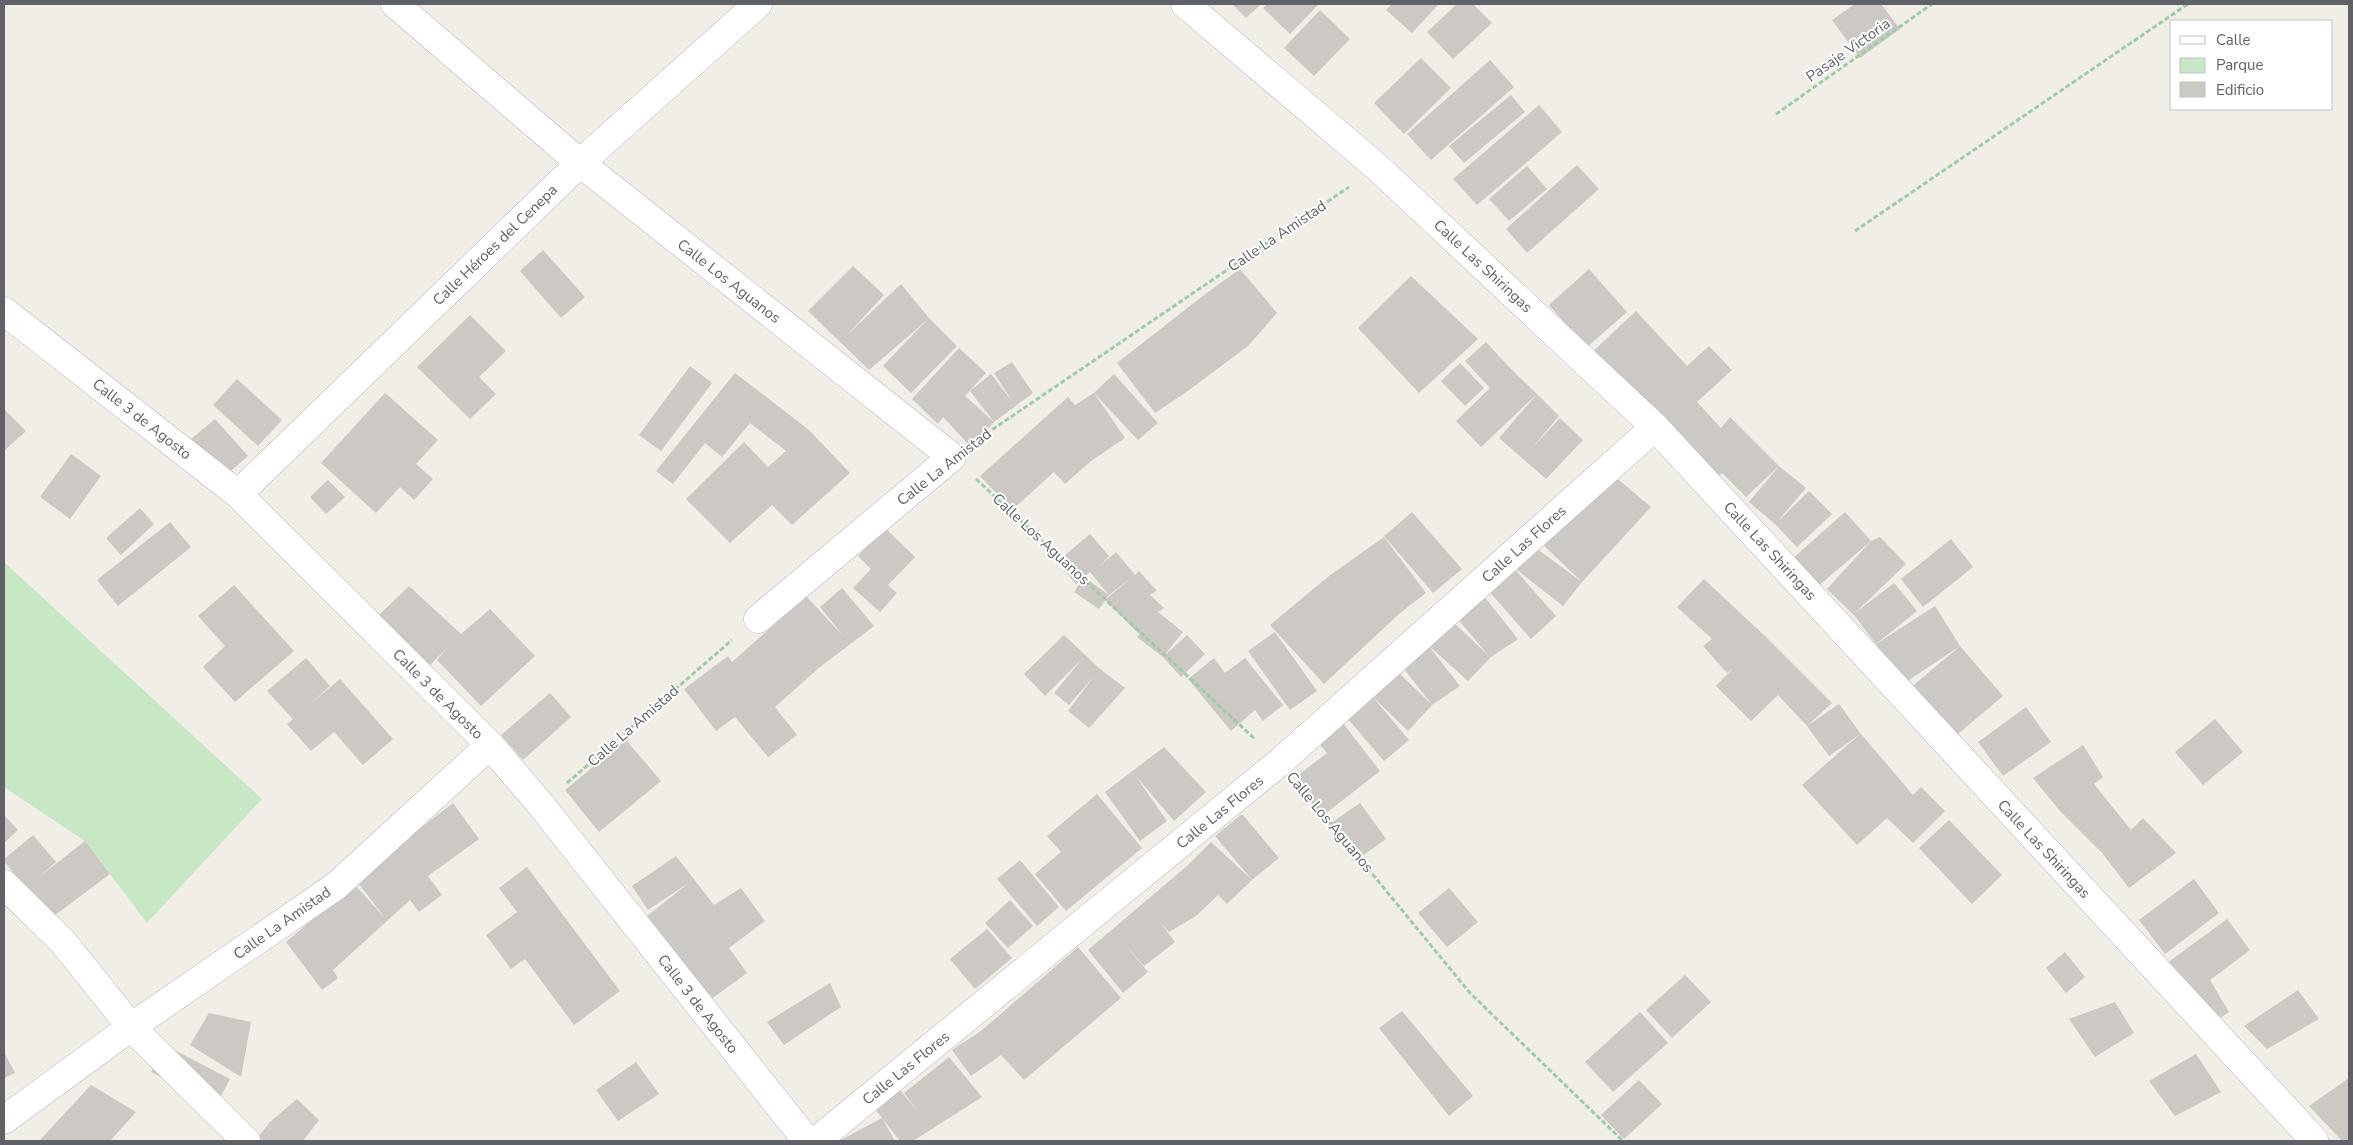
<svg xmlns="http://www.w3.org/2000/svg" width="2353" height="1145" font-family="'Nunito Sans',sans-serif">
	<rect width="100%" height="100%" fill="#f0eee7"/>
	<path fill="#c8e7c5" d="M 4,562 L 262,799 L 147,923 L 85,841 L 4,787 Z"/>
	<g fill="#ccc9c4" fill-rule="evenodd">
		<path d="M 1232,4 L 1261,4 L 1246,18 Z"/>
		<path d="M 1267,4 L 1319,4 L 1290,34 L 1263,8 Z"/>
		<path d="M 1392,4 L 1439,4 L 1412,33 L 1386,10 Z"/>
		<path d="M 1457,4 L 1473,4 L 1492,23 L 1453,59 L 1427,32 Z"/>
		<path d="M 1855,4 L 1881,4 L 1900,29 L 1860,58 L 1832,20 Z"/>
		<path d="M 1320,10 L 1350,39 L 1314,76 L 1284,48 Z"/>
		<path d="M 1421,58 L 1451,88 L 1404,134 L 1374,103 Z"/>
		<path d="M 1490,60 L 1514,87 L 1431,160 L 1407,134 Z"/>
		<path d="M 1511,95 L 1525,112 L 1464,163 L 1449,146 Z"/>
		<path d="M 1539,105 L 1562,132 L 1477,205 L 1453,179 Z"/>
		<path d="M 1577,165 L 1599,189 L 1527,253 L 1506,229 Z"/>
		<path d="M 1527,166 L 1547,189 L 1509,221 L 1489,199 Z"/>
		<path d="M 543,250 L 585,297 L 561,318 L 520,271 Z"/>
		<path d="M 853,266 L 884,295 L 847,335 L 901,284 L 929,318 L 957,346 L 911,393 L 883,366 L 927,320 L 869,370 L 808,311 Z"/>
		<path d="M 1240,269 L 1277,313 L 1248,346 L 1185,393 L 1155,413 L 1117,363 L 1204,295 Z"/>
		<path d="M 1589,269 L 1627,312 L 1586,348 L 1549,305 Z"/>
		<path d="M 1411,276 L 1478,339 L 1419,393 L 1358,328 Z"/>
		<path d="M 1636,311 L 1687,366 L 1709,346 L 1732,370 L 1697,402 L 1721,428 L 1730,417 L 1779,466 L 1806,488 L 1777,522 L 1809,491 L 1832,514 L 1797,547 L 1775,524 L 1749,502 L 1779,466 L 1746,497 L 1722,473 L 1716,478 L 1589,355 Z"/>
		<path d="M 470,315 L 506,351 L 479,377 L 496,394 L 470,419 L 417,367 Z"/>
		<path d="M 1486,342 L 1511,369 L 1537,394 L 1559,416 L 1532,448 L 1560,418 L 1583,440 L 1546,479 L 1499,438 L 1537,394 L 1481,447 L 1456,421 L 1490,388 L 1465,361 Z"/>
		<path d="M 959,348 L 986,373 L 965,396 L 994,422 L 970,391 L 991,374 L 1013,402 L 994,373 L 1012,362 L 1033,393 L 994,422 L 971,447 L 943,417 L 938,424 L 912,399 Z"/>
		<path d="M 1460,363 L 1484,388 L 1465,406 L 1441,381 Z"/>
		<path d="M 690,366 L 712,383 L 661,451 L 639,435 Z"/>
		<path d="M 735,373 L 809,430 L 850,473 L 792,525 L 772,505 L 730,543 L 686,499 L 744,442 L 768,467 L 786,451 L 750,423 L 722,457 L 705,443 L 673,484 L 656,471 Z"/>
		<path d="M 1114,374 L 1158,423 L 1138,440 L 1094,393 L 1125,438 L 1091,461 L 1065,484 L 1054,472 L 1012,510 L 980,476 L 1068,397 L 1075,405 L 1094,393 Z"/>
		<path d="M 237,379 L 282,420 L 258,446 L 213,405 Z"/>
		<path d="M 385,393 L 438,440 L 416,464 L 433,479 L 414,500 L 400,487 L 376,513 L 321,463 Z"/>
		<path d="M 4,409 L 26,431 L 4,451 Z"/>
		<path d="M 215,419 L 248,456 L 224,477 L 190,440 Z"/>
		<path d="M 71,454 L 101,476 L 70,519 L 40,497 Z"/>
		<path d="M 1607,470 L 1651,507 L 1582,582 L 1538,540 Z"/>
		<path d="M 328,480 L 345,497 L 326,514 L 310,497 Z"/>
		<path d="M 140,508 L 154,524 L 121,555 L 106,538 Z"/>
		<path d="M 1412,512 L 1462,569 L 1433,593 L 1384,536 Z"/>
		<path d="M 1845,512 L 1871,541 L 1816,588 L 1792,559 Z"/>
		<path d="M 170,522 L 191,547 L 118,606 L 97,580 Z"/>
		<path d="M 885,528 L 915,557 L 888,585 L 897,593 L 880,612 L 853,588 L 871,569 L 858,556 Z"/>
		<path d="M 1090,534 L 1109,556 L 1099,566 L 1116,552 L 1135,575 L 1139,571 L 1157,591 L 1150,595 L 1164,608 L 1158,612 L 1183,632 L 1163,657 L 1137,637 L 1149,623 L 1139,634 L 1105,600 L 1132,577 L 1109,595 L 1099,609 L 1074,592 L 1084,577 L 1076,584 L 1057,562 ZM 1090,572 L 1109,595 L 1084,577 Z"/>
		<path d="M 1384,537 L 1426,593 L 1400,613 L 1324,684 L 1270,625 L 1329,576 Z"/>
		<path d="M 1880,537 L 1906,564 L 1855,613 L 1894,583 L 1917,611 L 1876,644 L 1854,615 L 1827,589 L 1871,541 Z"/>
		<path d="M 1951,539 L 1973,567 L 1923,607 L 1901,579 Z"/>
		<path d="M 1529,543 L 1582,582 L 1563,606 L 1512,566 Z"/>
		<path d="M 1512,566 L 1556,616 L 1531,639 L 1486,588 Z"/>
		<path d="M 1704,579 L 1765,636 L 1832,703 L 1807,726 L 1778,695 L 1751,721 L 1716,686 L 1733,668 L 1727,673 L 1703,646 L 1712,639 L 1677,607 Z"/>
		<path d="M 234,585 L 294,651 L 235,702 L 203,667 L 225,646 L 198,616 Z"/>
		<path d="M 409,586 L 461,634 L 490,609 L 535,656 L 481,706 L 437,660 L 448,647 L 428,667 L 378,616 Z"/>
		<path d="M 842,588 L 874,626 L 820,667 L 775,707 L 797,735 L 768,757 L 735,717 L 716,731 L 684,689 L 728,656 L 732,662 L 806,596 L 844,637 L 820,607 Z"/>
		<path d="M 1483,595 L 1518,639 L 1491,657 L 1468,681 L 1428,645 L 1451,620 L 1489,656 L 1456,617 Z"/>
		<path d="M 1935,606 L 1960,646 L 2003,696 L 1952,739 L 1909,689 L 1960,646 L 1903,684 L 1876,644 Z"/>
		<path d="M 1275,632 L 1317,691 L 1290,710 L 1248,651 Z"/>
		<path d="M 1064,635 L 1100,669 L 1125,688 L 1089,728 L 1068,711 L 1094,676 L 1069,705 L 1054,693 L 1083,658 L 1045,696 L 1024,674 Z"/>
		<path d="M 1187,635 L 1205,654 L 1181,677 L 1163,657 Z"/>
		<path d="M 1428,645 L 1460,686 L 1432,705 L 1401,665 Z"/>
		<path d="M 306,658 L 330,686 L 309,705 L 340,679 L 393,739 L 363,765 L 334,732 L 311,751 L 287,724 L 293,719 L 267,691 Z"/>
		<path d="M 1214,658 L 1225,673 L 1245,658 L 1283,705 L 1263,721 L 1255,710 L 1231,731 L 1188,679 Z"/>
		<path d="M 1397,671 L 1432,705 L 1408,731 L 1372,696 L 1409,740 L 1384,761 L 1347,718 Z"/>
		<path d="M 550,693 L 571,717 L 523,760 L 501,735 Z"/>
		<path d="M 1839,704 L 1861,734 L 1913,795 L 1921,787 L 1945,811 L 1913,843 L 1887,818 L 1857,845 L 1802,785 L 1859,735 L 1829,756 L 1807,726 Z"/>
		<path d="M 2026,707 L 2051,742 L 2003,776 L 1978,742 Z"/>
		<path d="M 2215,719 L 2243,752 L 2203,785 L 2175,752 Z"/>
		<path d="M 1342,722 L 1380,771 L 1325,814 L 1296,777 L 1327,753 L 1317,741 Z"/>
		<path d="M 626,740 L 661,781 L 599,832 L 565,790 Z"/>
		<path d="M 2083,745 L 2103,777 L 2094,784 L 2131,830 L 2143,818 L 2176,853 L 2129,888 L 2103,854 L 2060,811 L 2033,778 Z"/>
		<path d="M 1164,747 L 1206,792 L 1174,821 L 1135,775 L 1167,821 L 1140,841 L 1105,792 Z"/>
		<path d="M 1097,794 L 1142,848 L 1066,911 L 1035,874 L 1061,852 L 1047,836 Z"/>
		<path d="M 453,803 L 479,839 L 428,876 L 442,895 L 419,912 L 410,900 L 333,970 L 338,978 L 322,990 L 286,942 L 354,884 L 385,918 L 355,879 Z"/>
		<path d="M 1360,803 L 1386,839 L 1354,862 L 1328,825 Z"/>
		<path d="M 1242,814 L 1279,858 L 1252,880 L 1215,836 Z"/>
		<path d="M 4,815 L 18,830 L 4,843 Z"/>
		<path d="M 1949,820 L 2002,875 L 1972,904 L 1919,848 Z"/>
		<path d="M 33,835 L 56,862 L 39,877 L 85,841 L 110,874 L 50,919 L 4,861 L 4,859 Z"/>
		<path d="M 1211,842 L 1252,880 L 1227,904 L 1218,895 L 1196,916 L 1169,932 L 1160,922 L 1175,942 L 1144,966 L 1124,943 L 1148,972 L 1123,993 L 1088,950 L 1187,866 Z"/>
		<path d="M 676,856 L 714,905 L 741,888 L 765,921 L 729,948 L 747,973 L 710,1000 L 647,916 L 690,882 L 648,910 L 632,886 Z"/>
		<path d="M 1020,860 L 1059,907 L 1037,926 L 997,879 Z"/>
		<path d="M 527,867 L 620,991 L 574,1025 L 525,959 L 511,969 L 486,935 L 517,912 L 499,888 Z"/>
		<path d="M 2194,879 L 2219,913 L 2165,954 L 2139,920 Z"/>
		<path d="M 1449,888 L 1478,922 L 1447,947 L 1418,913 Z"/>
		<path d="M 1010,900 L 1033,926 L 1008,948 L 985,923 Z"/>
		<path d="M 2227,919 L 2250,950 L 2210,980 L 2229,1012 L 2208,1026 L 2166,964 Z"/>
		<path d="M 987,929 L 1012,958 L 975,989 L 950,959 Z"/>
		<path d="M 1078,947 L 1121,998 L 1024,1080 L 1001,1055 L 971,1076 L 952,1050 L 981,1031 Z"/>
		<path d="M 2065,952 L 2085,977 L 2066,993 L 2046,968 Z"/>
		<path d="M 1685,975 L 1711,1002 L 1672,1038 L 1646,1010 Z"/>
		<path d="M 830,983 L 841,1007 L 784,1045 L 767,1022 Z"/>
		<path d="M 2298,990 L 2319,1019 L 2267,1049 L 2244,1026 Z"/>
		<path d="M 2115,1002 L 2134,1033 L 2095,1057 L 2069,1019 Z"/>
		<path d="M 1402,1011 L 1473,1096 L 1449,1116 L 1379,1028 Z"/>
		<path d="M 1640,1012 L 1668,1043 L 1613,1092 L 1585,1062 Z"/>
		<path d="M 209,1013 L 251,1022 L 241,1077 L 190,1045 Z"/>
		<path d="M 165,1045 L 230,1079 L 216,1105 L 151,1072 Z"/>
		<path d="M 4,1052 L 15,1073 L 4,1078 Z"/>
		<path d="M 2196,1054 L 2221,1092 L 2175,1116 L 2149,1081 Z"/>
		<path d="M 949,1057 L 982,1097 L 913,1141 L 900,1141 L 882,1118 L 895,1141 L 839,1141 L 882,1118 L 872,1105 L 897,1086 L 920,1115 L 904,1093 Z"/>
		<path d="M 636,1062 L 659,1094 L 618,1121 L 596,1090 Z"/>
		<path d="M 2349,1078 L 2349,1141 L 2342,1141 L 2309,1106 Z"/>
		<path d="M 1639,1080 L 1662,1104 L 1624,1139 L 1601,1115 Z"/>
		<path d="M 91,1085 L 136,1112 L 110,1141 L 39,1141 Z"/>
		<path d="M 297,1099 L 319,1120 L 303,1141 L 255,1141 L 270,1122 Z"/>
	</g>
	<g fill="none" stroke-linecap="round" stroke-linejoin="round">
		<g stroke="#b4b8bb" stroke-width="29">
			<g id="street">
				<path d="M 395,4 L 580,163 L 952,457 L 758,619"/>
				<path d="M 1185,4 L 1377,167 L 1655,427 L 2314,1140"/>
				<path d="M 4,311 L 238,494 L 490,745 L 541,805 L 807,1141"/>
				<path d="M 238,494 L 580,163 L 758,4"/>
				<path d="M 4,884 L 63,942 L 131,1027 L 246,1141"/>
				<path d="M 4,1120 L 131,1027 L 336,886 L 490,745"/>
				<path d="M 816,1141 L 1280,762 L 1655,427"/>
			</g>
		</g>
		<g stroke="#9fcba7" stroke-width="3" stroke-dasharray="5 2.5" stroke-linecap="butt">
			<path d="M 1776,114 L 1932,4"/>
			<path d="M 1855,231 L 2188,4"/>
			<path d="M 980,438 L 1349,187"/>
			<path d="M 976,479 L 1255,739"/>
			<path d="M 567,783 L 732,640"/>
			<path d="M 1301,787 L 1470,993 L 1623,1141"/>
		</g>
		<use href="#street" stroke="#fff" stroke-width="28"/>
	</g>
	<g text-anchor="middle" stroke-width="4" stroke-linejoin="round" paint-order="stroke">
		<g font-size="15" fill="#5f6367" stroke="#fff">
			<text transform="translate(1848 50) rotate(-35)" y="5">Pasaje Victoria</text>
			<text transform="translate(1277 236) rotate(-34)" y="5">Calle La Amistad</text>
			<text transform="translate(495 245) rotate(-44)" y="5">Calle Héroes del Cenepa</text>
			<text transform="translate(1483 266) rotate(43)" y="5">Calle Las Shiringas</text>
			<text transform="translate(729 281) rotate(38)" y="5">Calle Los Aguanos</text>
			<text transform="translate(142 419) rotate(38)" y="5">Calle 3 de Agosto</text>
			<text transform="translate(944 467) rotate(-38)" y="5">Calle La Amistad</text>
			<text transform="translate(1041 539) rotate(43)" y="5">Calle Los Aguanos</text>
			<text transform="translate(1524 544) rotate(-42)" y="5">Calle Las Flores</text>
			<text transform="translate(1770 551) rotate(47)" y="5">Calle Las Shiringas</text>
			<text transform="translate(438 694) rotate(45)" y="5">Calle 3 de Agosto</text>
			<text transform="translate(633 726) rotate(-41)" y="5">Calle La Amistad</text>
			<text transform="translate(1220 812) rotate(-39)" y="5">Calle Las Flores</text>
			<text transform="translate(1330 822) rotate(50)" y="5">Calle Los Aguanos</text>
			<text transform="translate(2044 849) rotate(47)" y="5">Calle Las Shiringas</text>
			<text transform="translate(282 923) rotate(-35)" y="5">Calle La Amistad</text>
			<text transform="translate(698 1004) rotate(52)" y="5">Calle 3 de Agosto</text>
			<text transform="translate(906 1068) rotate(-39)" y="5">Calle Las Flores</text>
		</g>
	</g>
	<rect width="2353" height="1145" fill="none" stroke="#5f6367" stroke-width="10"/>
	<rect x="2170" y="20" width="162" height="90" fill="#ffffff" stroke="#bfc1c2"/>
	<rect x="2180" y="36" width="25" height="8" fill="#ffffff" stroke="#bfc1c2"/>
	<text x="2216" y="45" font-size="15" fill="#5f6367">Calle</text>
	<rect x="2180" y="58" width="25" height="15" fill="#c8e7c5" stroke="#bfc1c2"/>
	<text x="2216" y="70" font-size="15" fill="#5f6367">Parque</text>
	<rect x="2180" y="82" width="25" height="15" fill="#ccc9c4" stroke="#bfc1c2"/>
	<text x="2216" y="95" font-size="15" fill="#5f6367">Edificio</text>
</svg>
